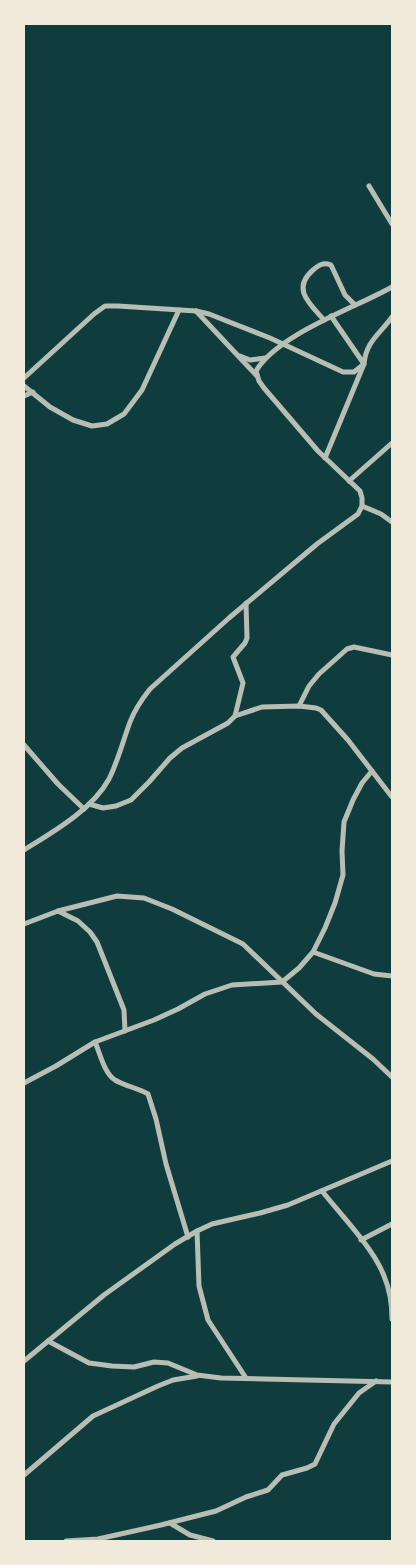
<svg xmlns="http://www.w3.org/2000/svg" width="416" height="1565" font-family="'PT Serif',serif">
	<rect width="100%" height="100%" fill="#0f3d3e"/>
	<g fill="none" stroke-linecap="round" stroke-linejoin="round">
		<g stroke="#b8beb3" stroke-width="5">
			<path d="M 369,186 L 392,224"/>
			<path d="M 196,311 L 257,376"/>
			<path d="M 324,320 C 310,304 291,289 313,270 C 319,265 323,262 331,265 L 345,295 L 355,305"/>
			<path d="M 240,356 L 250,360 L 265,358"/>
			<path d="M 24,378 L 94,314 L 105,306 L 118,306 L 196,311 L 209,314 L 270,338 L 343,372 L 354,372 L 364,364 C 366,341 380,334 392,317"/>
			<path d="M 24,386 L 50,407 L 73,420 L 92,426 L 107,424 L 124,414 L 142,390 L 179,310"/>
			<path d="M 24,396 L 33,392"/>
			<path d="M 325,458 L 364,364 L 331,316"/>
			<path d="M 349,481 L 392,443"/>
			<path d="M 362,506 L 381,514 L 392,522"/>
			<path d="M 299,706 L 309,686 L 319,674 L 347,649 L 354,647 L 392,655"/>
			<path d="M 235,716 L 262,707 L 299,706 L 316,708 L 321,710 L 348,740 L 392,797"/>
			<path d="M 24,745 L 58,784 L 84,809"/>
			<path d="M 89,804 L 103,808 L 116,806 L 131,800 L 149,782 L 170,758 L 182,748 L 228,723 L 235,716 L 243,683 L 233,657 L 245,643 L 247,638 L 246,603"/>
			<path d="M 24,850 C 53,832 92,810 109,779 C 118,761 123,741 130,722 C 135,709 142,699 150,689 L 229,618 L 317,544 L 358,514 L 362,506 L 362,498 L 360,491 L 318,451 L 264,388 L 259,381 L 256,371 C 278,334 355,308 392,287"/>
			<path d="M 58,911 L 78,921 L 90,932 L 97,942 L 124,1010 L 125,1031"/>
			<path d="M 24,924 L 58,911 L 117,896 L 144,898 L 172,909 L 243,944 L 316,1014 L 373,1059 L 392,1077"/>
			<path d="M 313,952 L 374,974 L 392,976"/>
			<path d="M 95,1042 C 100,1053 104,1073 115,1080 C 125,1086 138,1088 148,1094 L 156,1119 L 166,1164 L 188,1237"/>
			<path d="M 24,1083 L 56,1066 L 95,1042 L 154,1020 L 178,1009 L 205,994 L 232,985 L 282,982 L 299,968 L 313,952 L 325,928 L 335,903 L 343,875 L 342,851 L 344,822 L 353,800 L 362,783 L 372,771"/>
			<path d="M 322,1191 C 341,1215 374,1249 384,1276 C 390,1290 392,1304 392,1319"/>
			<path d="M 197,1231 L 199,1286 L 208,1320 L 246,1378"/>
			<path d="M 361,1240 L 392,1224"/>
			<path d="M 48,1341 L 89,1363 L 112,1366 L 134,1367 L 154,1362 L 168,1363 L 197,1375 L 221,1378 L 392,1382"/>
			<path d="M 24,1361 L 104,1295 L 175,1244 L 197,1231 L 212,1224 L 260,1213 L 288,1205 L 392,1161"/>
			<path d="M 24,1475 L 93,1416 L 158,1386 L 173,1380 L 197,1376"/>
			<path d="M 170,1523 L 190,1535 L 213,1541"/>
			<path d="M 66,1541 L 98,1539 L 161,1525 L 216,1511 L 246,1497 L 268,1490 L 282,1475 L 307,1468 L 315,1464 L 334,1424 L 359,1393 L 376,1381"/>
		</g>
	</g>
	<rect width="416" height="1565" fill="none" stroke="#f1e9da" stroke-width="50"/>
</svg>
